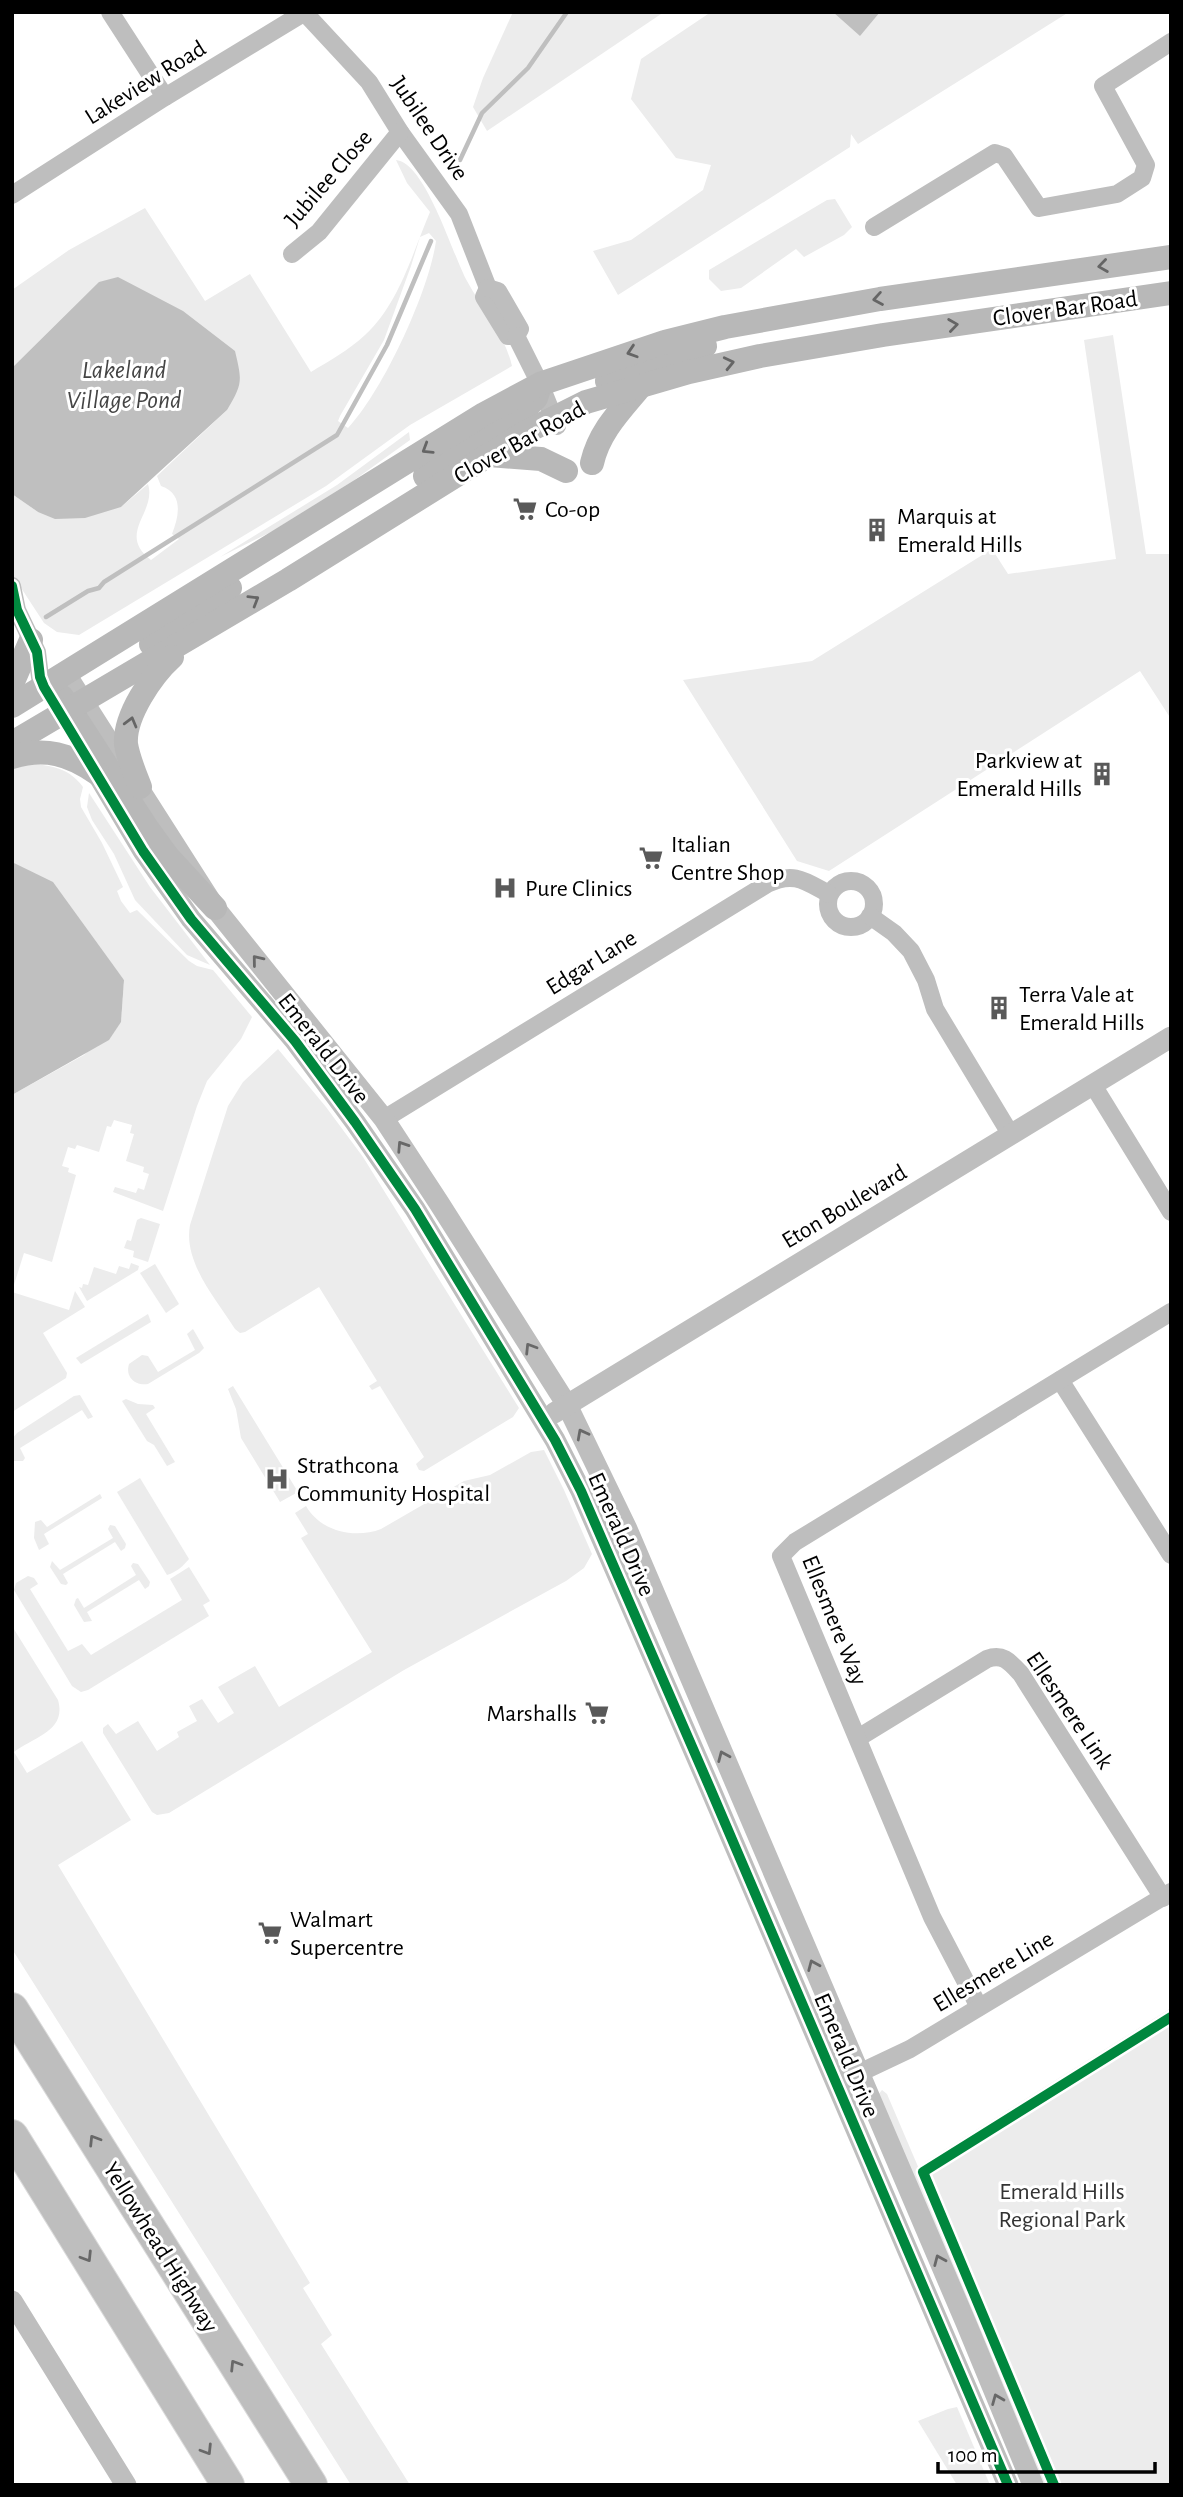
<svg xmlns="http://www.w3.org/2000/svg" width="1183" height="2497" font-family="'Alegreya Sans',sans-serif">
	<rect width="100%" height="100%" fill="#fff"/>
	<g fill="#ececec" fill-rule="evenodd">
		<path d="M 513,12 L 664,12 L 487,131 L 473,107 L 483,78 Z"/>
		<path d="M 711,12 L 1069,12 L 858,144 L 851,134 L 850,147 L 618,295 L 593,251 L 631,240 L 703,190 L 711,165 L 676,158 L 631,99 L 641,59 Z"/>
		<path d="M 396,160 C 426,163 453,256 467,281 C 482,309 505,335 512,366 L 410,425 L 326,486 L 79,635 L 57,632 L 44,623 L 12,574 L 12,494 L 38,512 L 121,507 L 148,484 C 157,513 116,533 151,560 L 179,539 L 172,534 C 179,516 184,494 161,486 L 157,476 L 227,410 L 143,292 L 118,277 L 12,368 L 12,290 L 69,250 L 145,208 L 205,301 L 250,274 L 311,372 C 329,361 349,350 365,335 C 399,304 412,254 430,212 L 407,183 ZM 429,233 L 436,241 C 429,291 383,391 348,428 L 338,421 L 340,416 L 384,340 L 411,266 L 420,237 Z"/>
		<path d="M 835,199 L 852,227 L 844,235 L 804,257 L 796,249 L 741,288 L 721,291 L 709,279 L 709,270 L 827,200 Z"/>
		<path d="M 1113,335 L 1146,554 L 1171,554 L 1171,719 L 1140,671 L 829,871 L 797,861 L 683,680 L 812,661 L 992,549 L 1008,574 L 1116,559 L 1084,340 Z"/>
		<path d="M 409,432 L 410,440 L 353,481 L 271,532 L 220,557 L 337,485 Z"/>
		<path d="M 12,764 C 39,764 66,763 83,787 L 80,799 L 81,807 L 102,843 L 123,887 L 117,891 L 121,901 L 130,913 L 137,910 L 189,961 L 197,966 L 213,970 L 252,1017 L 241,1039 L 207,1081 L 197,1106 L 163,1211 L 113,1192 L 115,1187 L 136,1193 L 138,1188 L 144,1190 L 149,1174 L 143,1172 L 144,1167 L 126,1161 L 134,1134 L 130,1133 L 132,1125 L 114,1120 L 111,1127 L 107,1126 L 99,1152 L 77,1145 L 75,1149 L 68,1147 L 62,1166 L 69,1168 L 68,1172 L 76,1175 L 52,1262 L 24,1253 L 12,1291 L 12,1095 L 84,1055 L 121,1021 L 124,980 L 110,962 L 14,863 L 12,864 Z"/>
		<path d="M 89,793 L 150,887 L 210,965 L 187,955 L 135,900 L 114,854 L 92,820 L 87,807 Z"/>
		<path d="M 278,1049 L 326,1107 L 363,1157 L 519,1408 L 513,1417 L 424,1471 L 419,1470 L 416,1464 L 424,1457 L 380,1386 L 372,1390 L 369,1386 L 377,1381 L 319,1287 L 245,1332 L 240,1333 L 235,1329 C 216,1299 183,1262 190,1225 L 228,1106 L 243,1082 Z"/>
		<path d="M 141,1218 L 160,1224 L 148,1262 L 133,1257 L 134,1251 L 124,1248 L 127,1240 L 131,1241 L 137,1220 Z"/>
		<path d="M 131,1263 L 139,1266 L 138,1270 L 87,1301 L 79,1287 L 82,1288 L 83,1284 L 88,1285 L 94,1267 L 116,1274 L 119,1266 L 129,1269 Z"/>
		<path d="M 155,1264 L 179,1304 L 166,1313 L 140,1273 Z"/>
		<path d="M 75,1291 L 85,1307 L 43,1333 L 67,1373 L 66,1378 L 12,1412 L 12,1292 L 69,1310 Z"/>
		<path d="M 148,1314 L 151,1322 L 81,1364 L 76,1358 Z"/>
		<path d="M 193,1329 L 204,1348 L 199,1353 L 148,1384 C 135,1386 125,1377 129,1364 L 142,1355 L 148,1356 L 158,1372 L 195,1350 L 187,1334 Z"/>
		<path d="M 233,1386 L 298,1492 L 280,1502 L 241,1438 L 236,1409 L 228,1389 Z"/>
		<path d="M 80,1395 L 93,1417 L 88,1419 L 82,1410 L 20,1448 L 25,1458 L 23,1461 L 13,1461 L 12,1470 L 12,1439 L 17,1433 L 74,1396 Z"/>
		<path d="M 126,1399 L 138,1404 L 153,1405 L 155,1408 L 146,1414 L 175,1462 L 167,1466 L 154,1445 L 147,1441 L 122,1401 Z"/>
		<path d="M 544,1450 L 564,1490 L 592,1554 L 584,1568 L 566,1581 L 404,1670 L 169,1813 L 157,1815 L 152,1812 L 103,1733 L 103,1728 L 108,1724 L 116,1734 L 138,1721 L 157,1751 L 179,1737 L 177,1732 L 197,1721 L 189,1706 L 202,1699 L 218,1723 L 234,1713 L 218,1687 L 255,1666 L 279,1707 L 372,1652 L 301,1538 L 308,1534 L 295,1513 L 306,1506 C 321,1532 355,1539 381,1529 L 464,1481 L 490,1475 L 531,1452 Z"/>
		<path d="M 140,1478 L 189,1559 C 184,1565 177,1572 167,1575 L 117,1492 Z"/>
		<path d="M 100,1494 L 102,1498 L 44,1534 L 49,1544 L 39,1550 L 34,1538 L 35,1522 L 41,1520 L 47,1527 Z"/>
		<path d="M 110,1525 L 115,1526 L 126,1544 L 125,1548 L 121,1551 L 115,1542 L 63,1574 L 68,1583 L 66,1585 L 61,1584 L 50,1567 L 52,1561 L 60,1570 L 113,1538 L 108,1529 Z"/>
		<path d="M 133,1563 L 138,1564 L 150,1582 L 149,1586 L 145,1589 L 139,1580 L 87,1612 L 92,1621 L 84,1622 L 74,1605 L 76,1599 L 78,1598 L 84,1608 L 136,1575 L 131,1566 Z"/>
		<path d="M 189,1567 L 210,1601 L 203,1605 L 209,1616 L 88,1690 L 81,1692 L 72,1686 L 14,1590 L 16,1583 L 28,1576 L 34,1578 L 38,1584 L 30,1589 L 68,1651 L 82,1644 L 91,1655 L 182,1600 L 170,1579 Z"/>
		<path d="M 12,1626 L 58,1700 C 67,1731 34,1737 14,1752 L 27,1773 L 82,1741 L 131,1820 L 58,1865 L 310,2283 L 303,2288 L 332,2335 L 321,2344 L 410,2485 L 351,2485 L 12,1949 Z"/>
		<path d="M 1171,2008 L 1171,2485 L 1057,2485 L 922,2164 Z"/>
		<path d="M 882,2090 L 887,2094 L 1054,2485 L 1044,2485 L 878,2095 Z"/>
		<path d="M 957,2407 L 990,2485 L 957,2485 L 918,2421 L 948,2409 Z"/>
	</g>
	<g fill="#bfbfbf">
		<path d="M 833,12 L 880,12 L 860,36 Z"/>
		<path d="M 118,277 L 183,311 L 235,351 C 242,381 243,383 227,410 L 121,507 L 85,518 L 55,519 L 38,512 L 12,494 L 12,368 L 99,282 Z"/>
		<path d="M 14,863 L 53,882 L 124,980 L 121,1022 L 109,1040 L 12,1095 Z"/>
	</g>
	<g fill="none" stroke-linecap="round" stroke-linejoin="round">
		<g stroke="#bfbfbf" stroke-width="4.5">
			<path d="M 460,160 L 482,113 L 528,68 L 567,12"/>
			<path d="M 46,617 L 88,591 L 99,588 L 104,582 L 337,435 L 387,345 L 431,241"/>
		</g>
		<g stroke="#dbdbdb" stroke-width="34">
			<g id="motorway">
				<path d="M 12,2009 L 311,2485"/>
				<path d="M 12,2136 L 228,2485"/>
			</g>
		</g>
		<g stroke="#bebebe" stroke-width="18">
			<path d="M 110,12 L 165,97"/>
			<path d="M 304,12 L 369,82 L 400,132 L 459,214 L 488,288"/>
			<path d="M 12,195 L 165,97 L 305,12"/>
			<path d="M 874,227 L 995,153 L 1004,156 L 1039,208 L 1117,194 L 1142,178 L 1146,165 L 1103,86 L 1171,42"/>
			<path d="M 292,254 L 319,232 L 400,132"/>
			<path d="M 488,288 L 484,297 L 508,336 L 516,336"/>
			<path d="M 488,288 L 498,291 L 520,329 L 516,336"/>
			<path d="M 516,336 L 540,384 L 557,426"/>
			<path d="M 12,586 L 17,610 L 37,652 L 40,677 L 44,687"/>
			<circle cx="851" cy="904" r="23"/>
			<path d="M 870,916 L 894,933 L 911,951 L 926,980 L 935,1009 L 1011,1135"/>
			<path d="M 1093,1085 L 1171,1212"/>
			<path d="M 384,1119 L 767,884 C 794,871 805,881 829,894"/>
			<path d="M 1060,1380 L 1171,1555"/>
			<path d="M 858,1738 L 987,1659 C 1003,1653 1010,1662 1021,1674 L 1163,1898"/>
			<path d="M 979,2007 L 932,1917 L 781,1556 L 795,1542 L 1171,1312"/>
			<path d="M 836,2084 L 910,2049 L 1171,1892"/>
		</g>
		<g stroke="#bebebe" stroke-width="21">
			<path d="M 65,673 L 215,908 L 384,1119 L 439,1203 L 567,1405 L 627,1529 L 966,2323 L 1033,2485"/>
			<path d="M 89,760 L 143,851 L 191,919 L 295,1041 L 355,1122 L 415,1209 L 555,1440 L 581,1491 L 710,1788 L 1008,2485"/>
			<path d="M 554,1413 L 1171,1037"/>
			<path d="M 12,2301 L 126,2485"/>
		</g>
		<g stroke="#b8b8b8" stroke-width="24">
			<path d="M 607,381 L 705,346"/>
			<path d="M 489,455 L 541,459 L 566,471"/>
			<path d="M 592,463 C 599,432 620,411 640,387"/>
			<path d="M 425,476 L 515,419 L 536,398 L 539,389"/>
			<path d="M 151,644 L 230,588"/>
			<path d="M 12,684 L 31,640"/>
			<path d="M 62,697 L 147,828 L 168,857 L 215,908"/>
			<path d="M 12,706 L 484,414 L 540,384 L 665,342 L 725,327 L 880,299 L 1171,257"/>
			<path d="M 12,743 L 288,580 L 526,432 L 586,402 L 689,372 L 760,356 L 883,335 L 1171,293"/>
			<path d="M 12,757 C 45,747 70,754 98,774"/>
			<path d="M 140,787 C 135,774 128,758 126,744 C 124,716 152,675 172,657"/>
		</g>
		<use href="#motorway" stroke="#bebebe" stroke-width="32"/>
		<g stroke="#fff" stroke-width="15">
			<g id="cycleway">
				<path d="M 12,586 L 17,610 L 37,652 L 40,677 L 44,687 L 143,851 L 191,919 L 295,1041 L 355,1122 L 415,1209 L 555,1440 L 581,1491 L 710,1788 L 1008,2485"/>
				<path d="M 1054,2485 L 923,2172 L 1171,2017"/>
			</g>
		</g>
		<use href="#cycleway" stroke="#00873e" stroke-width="10"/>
	</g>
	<defs><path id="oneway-chevron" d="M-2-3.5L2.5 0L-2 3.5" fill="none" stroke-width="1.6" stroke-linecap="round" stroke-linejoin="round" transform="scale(1.75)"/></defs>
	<g stroke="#656565">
		<use href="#oneway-chevron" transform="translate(1103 266) rotate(172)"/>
		<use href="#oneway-chevron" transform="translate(878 299) rotate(170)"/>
		<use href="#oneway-chevron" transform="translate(953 325) rotate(-8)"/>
		<use href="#oneway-chevron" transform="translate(632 352) rotate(162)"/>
		<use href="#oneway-chevron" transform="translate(729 363) rotate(-13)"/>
		<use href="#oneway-chevron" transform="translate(427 449) rotate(148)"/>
		<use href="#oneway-chevron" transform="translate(254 600) rotate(-31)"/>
		<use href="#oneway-chevron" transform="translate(131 722) rotate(-75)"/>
	</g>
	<g stroke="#686868">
		<use href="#oneway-chevron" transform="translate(257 960) rotate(-129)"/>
		<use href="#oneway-chevron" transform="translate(402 1146) rotate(-123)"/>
		<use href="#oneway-chevron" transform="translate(530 1348) rotate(-122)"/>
		<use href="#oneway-chevron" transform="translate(582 1434) rotate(-118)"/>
		<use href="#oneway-chevron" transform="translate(723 1756) rotate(-113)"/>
		<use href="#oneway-chevron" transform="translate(813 1965) rotate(-113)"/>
		<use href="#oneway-chevron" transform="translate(94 2140) rotate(-122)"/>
		<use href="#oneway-chevron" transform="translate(87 2257) rotate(58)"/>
		<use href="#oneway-chevron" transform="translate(939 2260) rotate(-113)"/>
		<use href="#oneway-chevron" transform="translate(235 2365) rotate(-122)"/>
		<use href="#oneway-chevron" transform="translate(997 2399) rotate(-112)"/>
		<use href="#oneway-chevron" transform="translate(207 2450) rotate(58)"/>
	</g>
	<defs>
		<g id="supermarket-bare" transform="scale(1.89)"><path d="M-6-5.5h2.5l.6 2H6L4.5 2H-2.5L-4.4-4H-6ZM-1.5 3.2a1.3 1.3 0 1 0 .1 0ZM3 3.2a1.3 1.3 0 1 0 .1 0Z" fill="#595959" stroke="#fff" stroke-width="2.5" paint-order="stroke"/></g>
		<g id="building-bare" transform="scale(1.89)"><path d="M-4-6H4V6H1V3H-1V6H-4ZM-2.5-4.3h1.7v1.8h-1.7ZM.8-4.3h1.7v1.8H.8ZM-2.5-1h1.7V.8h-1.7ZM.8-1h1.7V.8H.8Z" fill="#595959" stroke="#fff" stroke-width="2.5" paint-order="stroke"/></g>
		<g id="hospital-bare" transform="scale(1.89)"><path d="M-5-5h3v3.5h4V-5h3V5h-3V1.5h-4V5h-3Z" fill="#595959" stroke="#fff" stroke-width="2.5" paint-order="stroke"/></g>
	</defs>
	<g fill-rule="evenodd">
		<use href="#supermarket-bare" x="525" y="509"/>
		<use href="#building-bare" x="877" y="530"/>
		<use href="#building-bare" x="1102" y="774"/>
		<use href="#supermarket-bare" x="651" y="858"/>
		<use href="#hospital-bare" x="505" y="888"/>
		<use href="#building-bare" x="999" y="1008"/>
		<use href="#hospital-bare" x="277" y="1479"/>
		<use href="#supermarket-bare" x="597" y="1713"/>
		<use href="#supermarket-bare" x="270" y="1933"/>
	</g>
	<g text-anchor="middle" stroke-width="6" stroke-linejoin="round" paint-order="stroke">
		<g font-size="24" fill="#000" stroke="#fff">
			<text transform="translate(145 82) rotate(-32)" y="8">Lakeview Road</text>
			<text transform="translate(430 128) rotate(56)" y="8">Jubilee Drive</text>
			<text transform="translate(328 178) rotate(-49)" y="8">Jubilee Close</text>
			<text transform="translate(1065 308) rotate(-8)" y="8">Clover Bar Road</text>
			<text transform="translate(519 442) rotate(-29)" y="8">Clover Bar Road</text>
			<text transform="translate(591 962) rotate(-32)" y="8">Edgar Lane</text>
			<text transform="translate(324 1048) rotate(52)" y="8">Emerald Drive</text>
			<text transform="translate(844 1206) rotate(-31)" y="8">Eton Boulevard</text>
			<text transform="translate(622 1534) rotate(66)" y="8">Emerald Drive</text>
			<text transform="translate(835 1620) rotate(68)" y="8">Ellesmere Way</text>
			<text transform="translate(1070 1710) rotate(56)" y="8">Ellesmere Link</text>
			<text transform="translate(993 1971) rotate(-31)" y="8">Ellesmere Line</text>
			<text transform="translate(847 2055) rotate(67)" y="8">Emerald Drive</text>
			<text transform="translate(161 2247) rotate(58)" y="8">Yellowhead Highway</text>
		</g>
		<g font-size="24" fill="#000" stroke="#fff" text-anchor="start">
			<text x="545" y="517">Co-op</text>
			<text x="897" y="524">Marquis at<tspan x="897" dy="28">Emerald Hills</tspan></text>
			<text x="1082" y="768" text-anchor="end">Parkview at<tspan x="1082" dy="28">Emerald Hills</tspan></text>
			<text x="671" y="852">Italian<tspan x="671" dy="28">Centre Shop</tspan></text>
			<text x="525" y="896">Pure Clinics</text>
			<text x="1019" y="1002">Terra Vale at<tspan x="1019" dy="28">Emerald Hills</tspan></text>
			<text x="297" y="1473">Strathcona<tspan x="297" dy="28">Community Hospital</tspan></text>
			<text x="577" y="1721" text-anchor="end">Marshalls</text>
			<text x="290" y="1927">Walmart<tspan x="290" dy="28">Supercentre</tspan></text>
		</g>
		<g font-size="24" fill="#333" stroke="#fff">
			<text x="1062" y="2199">Emerald Hills<tspan x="1062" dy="28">Regional Park</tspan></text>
		</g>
		<g font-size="26" font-style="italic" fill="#444" stroke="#fff">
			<text x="124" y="378">Lakeland<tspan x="124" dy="30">Village Pond</tspan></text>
		</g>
	</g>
	<rect width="1183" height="2497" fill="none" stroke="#000000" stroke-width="28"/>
	<path d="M938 2462v10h217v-10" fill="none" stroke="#000000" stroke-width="3.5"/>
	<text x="948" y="2462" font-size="21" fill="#000000" stroke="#ffffff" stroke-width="5" paint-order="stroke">100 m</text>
</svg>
